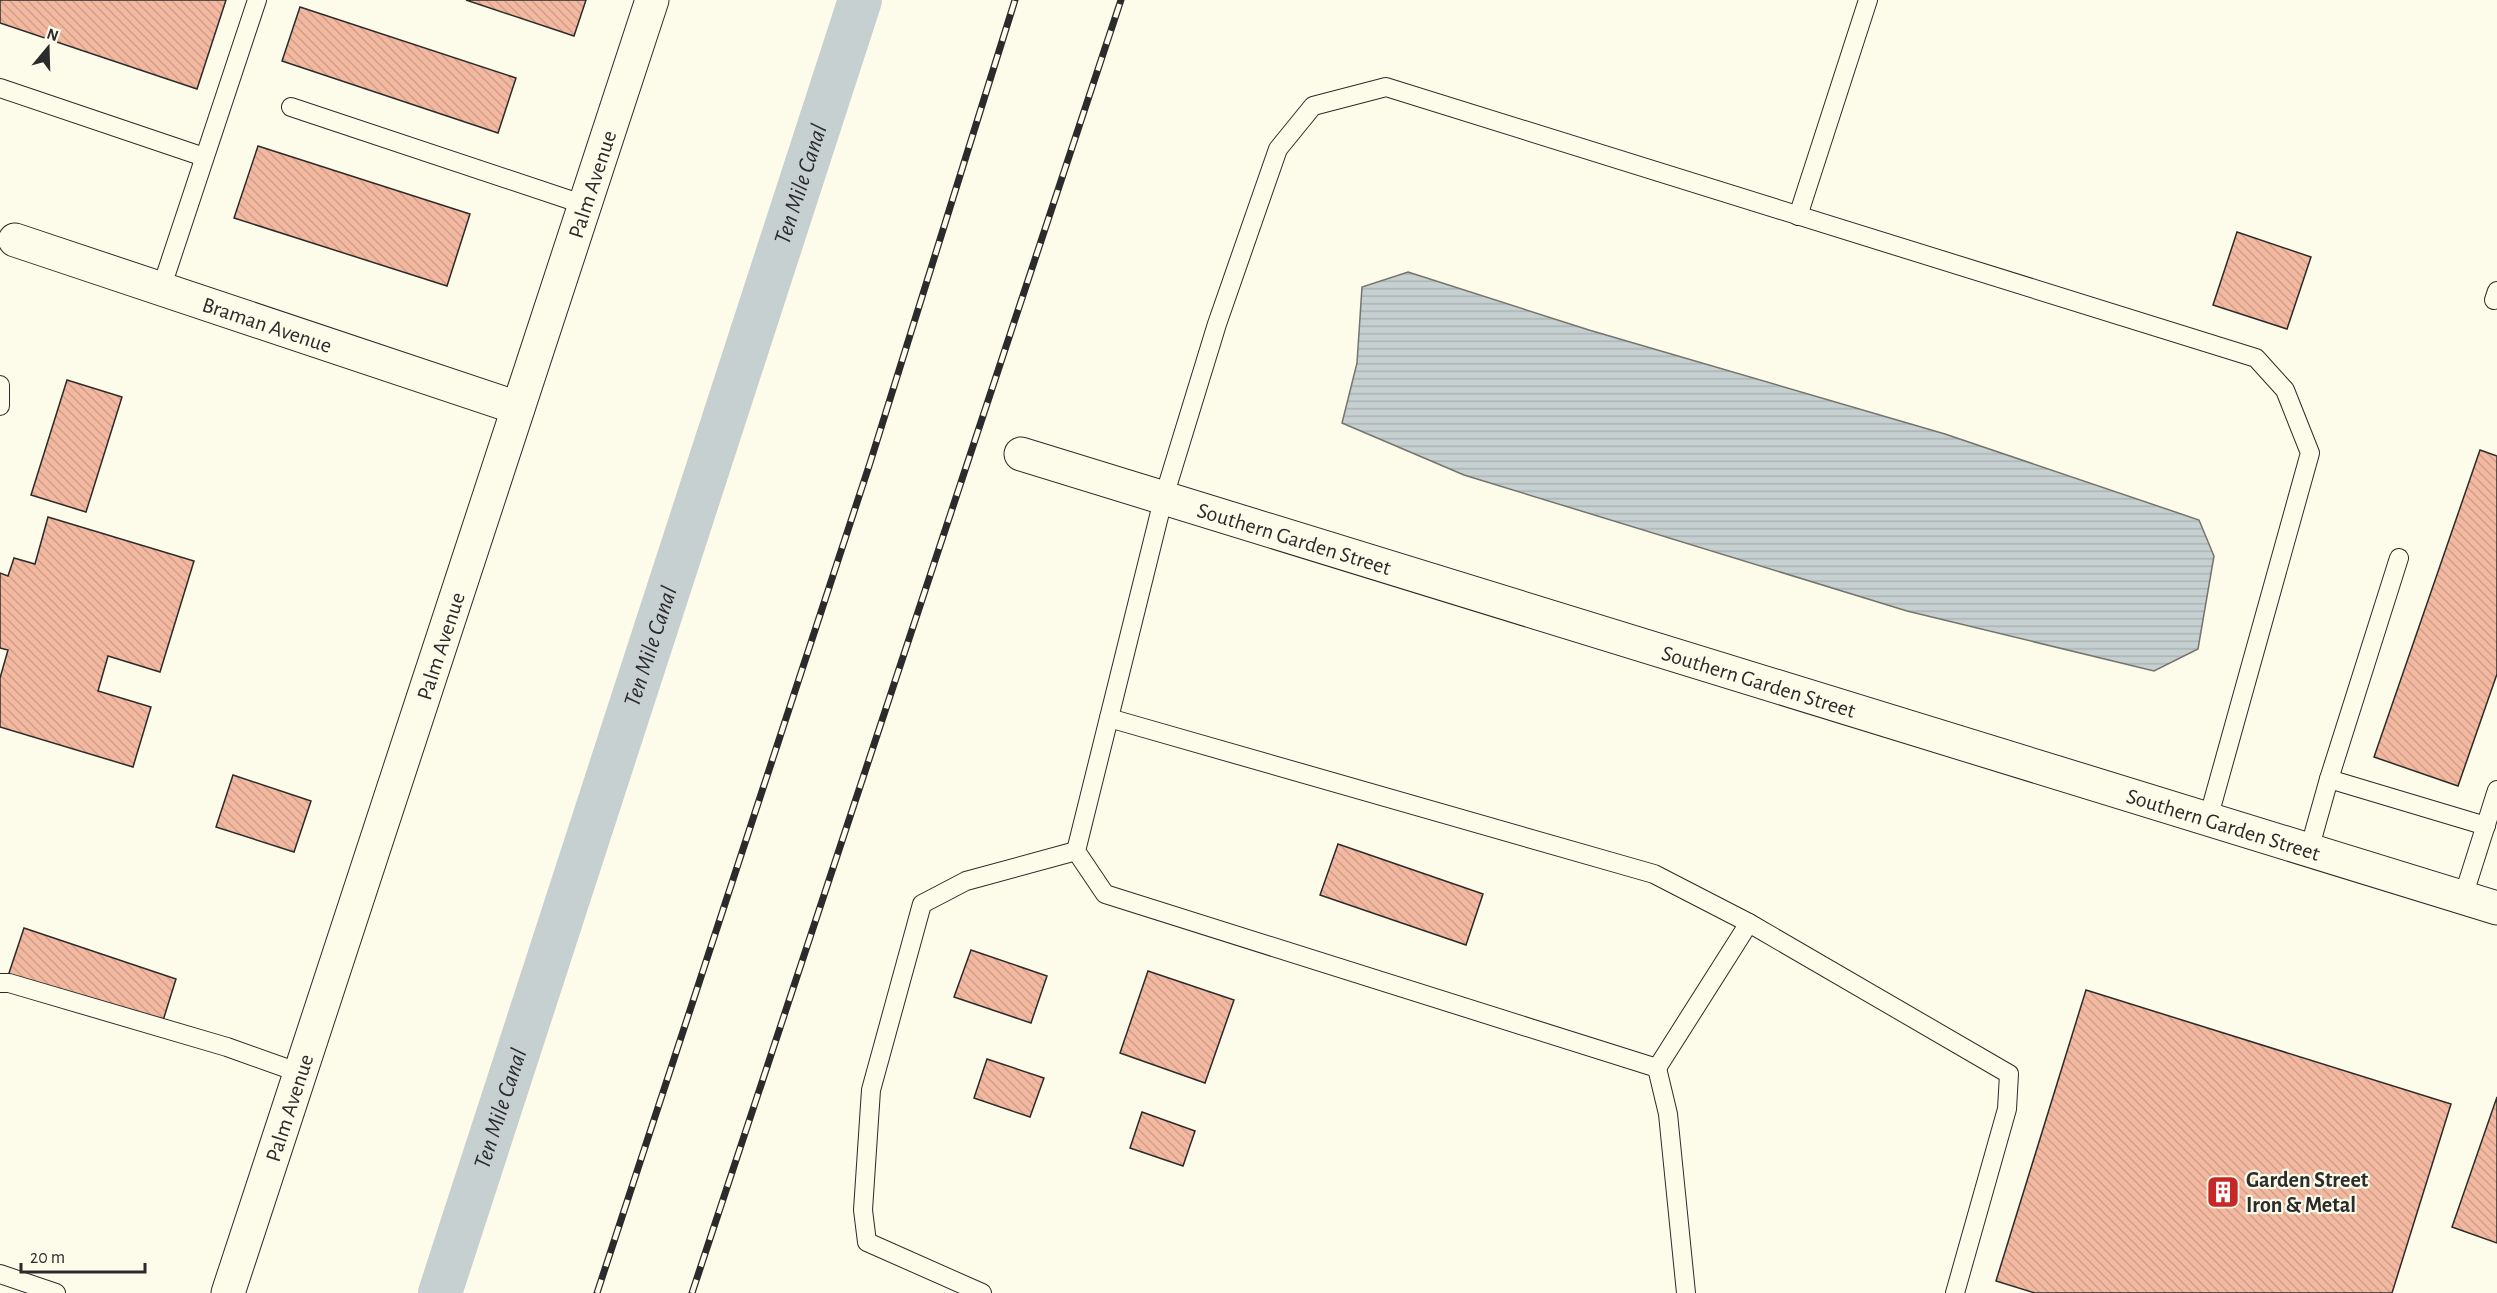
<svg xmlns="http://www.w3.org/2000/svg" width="2497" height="1293" font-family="'Alegreya Sans',sans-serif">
	<defs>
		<pattern id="water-rules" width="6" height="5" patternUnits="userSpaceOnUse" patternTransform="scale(1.5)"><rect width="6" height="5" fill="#c7d0d0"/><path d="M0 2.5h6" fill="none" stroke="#abb3b3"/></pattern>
		<pattern id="building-back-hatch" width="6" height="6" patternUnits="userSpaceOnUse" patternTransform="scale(1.5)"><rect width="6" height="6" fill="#f2b8a0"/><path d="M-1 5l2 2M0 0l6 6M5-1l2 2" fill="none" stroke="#d09e8a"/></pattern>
	</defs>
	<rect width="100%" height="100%" fill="#fdfbea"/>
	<path fill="url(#water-rules)" stroke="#74746e" stroke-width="1.5" d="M 1408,272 L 1589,330 L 1945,434 L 2199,520 L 2214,556 L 2198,649 L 2154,671 L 1907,611 L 1464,475 L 1342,423 L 1357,363 L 1362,287 Z"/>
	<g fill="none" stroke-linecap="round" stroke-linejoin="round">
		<path stroke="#c7d0d0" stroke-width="44" id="s1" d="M 440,1293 L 860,0"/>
	</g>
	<g fill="url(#building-back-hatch)" stroke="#2b2b2b" stroke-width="1.5">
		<path d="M 0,0 L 226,0 L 197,89 L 0,23 Z"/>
		<path d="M 466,0 L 586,0 L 574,36 Z"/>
		<path d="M 300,7 L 516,78 L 498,133 L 282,61 Z"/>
		<path d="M 258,146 L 470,214 L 447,286 L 234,218 Z"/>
		<path d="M 2237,232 L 2311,257 L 2287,329 L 2213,305 Z"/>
		<path d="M 67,380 L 122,397 L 86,512 L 31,495 Z"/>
		<path d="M 2480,450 L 2497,456 L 2497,674 L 2458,786 L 2374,757 Z"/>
		<path d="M 48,517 L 194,561 L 160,672 L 108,656 L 98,691 L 151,707 L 133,767 L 0,727 L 0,678 L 8,650 L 0,648 L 0,573 L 8,576 L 14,558 L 35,564 Z"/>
		<path d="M 233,775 L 311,801 L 294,852 L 216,827 Z"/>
		<path d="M 1338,844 L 1483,894 L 1466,945 L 1320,895 Z"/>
		<path d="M 24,928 L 176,979 L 161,1027 L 8,976 Z"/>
		<path d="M 971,950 L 1047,976 L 1031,1023 L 954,997 Z"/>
		<path d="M 1148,971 L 1234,1000 L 1205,1083 L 1120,1053 Z"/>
		<path d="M 2086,990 L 2451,1104 L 2392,1293 L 2035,1293 L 1996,1281 Z"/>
		<path d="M 987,1059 L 1044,1078 L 1030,1117 L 974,1098 Z"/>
		<path d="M 2497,1097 L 2497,1243 L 2452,1227 Z"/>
		<path d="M 1142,1112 L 1195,1131 L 1183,1166 L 1130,1148 Z"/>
	</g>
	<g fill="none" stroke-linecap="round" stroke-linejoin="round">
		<g stroke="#2b2b2b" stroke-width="20">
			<g id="lane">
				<path d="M 0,88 L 204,157"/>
				<path d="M 291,107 L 585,205"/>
				<path d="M 1798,216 L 1868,0"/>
				<path d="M 161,289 L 257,0"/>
				<path d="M 2494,300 L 2497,291"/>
				<path d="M 0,385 L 0,406"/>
				<path d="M 1109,718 L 1654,874 L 1749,923 L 2009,1074 L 2007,1109 L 1955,1293"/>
				<path d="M 2329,779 L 2399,558"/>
				<path d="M 2309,850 L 2329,779 L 2486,826"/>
				<path d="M 2463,897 L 2497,790"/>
				<path d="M 0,983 L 9,983 L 227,1047 L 300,1073"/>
				<path d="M 1657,1068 L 1749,923"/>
				<path d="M 0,1274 L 56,1293"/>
				<path d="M 982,1293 L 867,1242 L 863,1210 L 871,1090 L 922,904 L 966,881 L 1076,851"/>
				<path d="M 1686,1293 L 1668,1114 L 1657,1068 L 1105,894 L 1076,851 L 1163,500 L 1217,324 L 1278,149 L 1313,106 L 1386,87 L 2256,358 L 2285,390 L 2310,453 L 2208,819"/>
			</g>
		</g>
		<g stroke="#2b2b2b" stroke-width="35">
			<g id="street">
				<path id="s2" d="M 15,240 L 518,408"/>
				<path id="s3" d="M 1021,454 L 2497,908"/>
				<path id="s4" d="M 228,1293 L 652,0"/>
			</g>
		</g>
		<use href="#lane" stroke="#fdfbea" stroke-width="18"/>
		<use href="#street" stroke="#fdfbea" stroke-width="33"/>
		<g stroke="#2b2b2b" stroke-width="7">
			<g id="rail">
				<path d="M 597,1293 L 870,463 L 1015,0"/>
				<path d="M 692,1293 L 1121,0"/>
			</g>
		</g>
		<use href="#rail" stroke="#fdfbea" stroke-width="4.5" stroke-dasharray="14" stroke-linecap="butt"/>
	</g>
	<defs>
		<g id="building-square" transform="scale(1.725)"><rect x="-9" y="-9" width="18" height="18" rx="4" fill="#c62828" stroke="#fdfbea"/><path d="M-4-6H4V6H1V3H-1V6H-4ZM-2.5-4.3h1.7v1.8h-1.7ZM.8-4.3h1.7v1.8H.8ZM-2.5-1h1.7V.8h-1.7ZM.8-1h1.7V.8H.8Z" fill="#fff"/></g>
	</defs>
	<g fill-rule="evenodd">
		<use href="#building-square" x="2223" y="1192"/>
	</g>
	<g text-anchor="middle" stroke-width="4.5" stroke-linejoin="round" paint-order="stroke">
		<g font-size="22" fill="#2b2b2b" stroke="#fdfbea">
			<text dy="8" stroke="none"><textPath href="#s4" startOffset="1167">Palm Avenue</textPath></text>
			<text dy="8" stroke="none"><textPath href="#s2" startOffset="266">Braman Avenue</textPath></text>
			<text dy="8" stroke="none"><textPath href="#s3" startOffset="286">Southern Garden Street</textPath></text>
			<text dy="8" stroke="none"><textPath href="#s4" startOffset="681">Palm Avenue</textPath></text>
			<text dy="8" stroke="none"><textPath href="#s3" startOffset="772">Southern Garden Street</textPath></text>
			<text dy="8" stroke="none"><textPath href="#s3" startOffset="1258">Southern Garden Street</textPath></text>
			<text dy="8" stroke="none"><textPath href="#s4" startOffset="195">Palm Avenue</textPath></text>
		</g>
		<g font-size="22" font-weight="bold" fill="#2b2b2b" stroke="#fdfbea" text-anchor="start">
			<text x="2246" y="1187">Garden Street<tspan x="2246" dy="25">Iron &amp; Metal</tspan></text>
		</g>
		<g font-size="24" font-style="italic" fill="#2b2b2b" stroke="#fdfbea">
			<text dy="8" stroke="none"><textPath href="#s1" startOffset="1166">Ten Mile Canal</textPath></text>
			<text dy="8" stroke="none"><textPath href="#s1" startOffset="680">Ten Mile Canal</textPath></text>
			<text dy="8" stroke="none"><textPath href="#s1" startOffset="194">Ten Mile Canal</textPath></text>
		</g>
	</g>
	<g transform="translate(48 48) rotate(19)" stroke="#fdfbea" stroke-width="4.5" paint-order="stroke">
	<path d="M0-4.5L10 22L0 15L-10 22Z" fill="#2b2b2b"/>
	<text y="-9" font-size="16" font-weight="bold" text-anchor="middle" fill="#2b2b2b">N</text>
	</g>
	<path d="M21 1263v9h124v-9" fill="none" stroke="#2b2b2b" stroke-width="3"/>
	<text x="30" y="1263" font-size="18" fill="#2b2b2b" stroke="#fdfbea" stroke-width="4.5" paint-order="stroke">20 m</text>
</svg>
